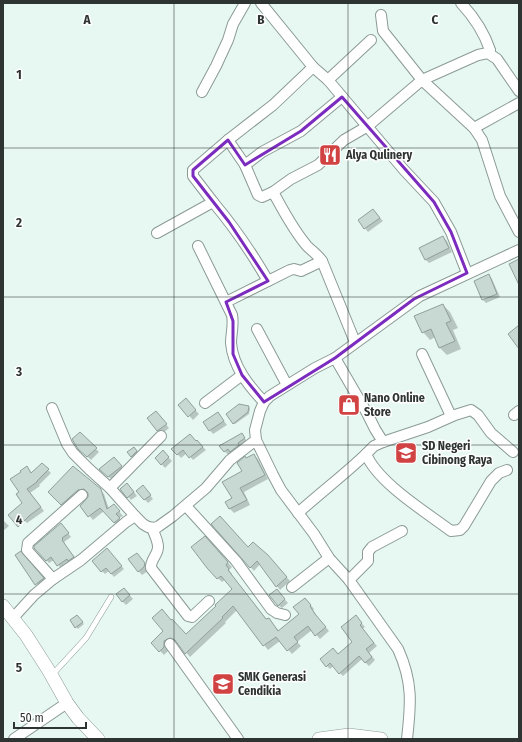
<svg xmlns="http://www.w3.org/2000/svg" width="522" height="742" font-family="'Fira Sans Condensed',sans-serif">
	<rect width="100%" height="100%" fill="#e7f8f2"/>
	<g fill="#0003">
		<path d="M 373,210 L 383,221 L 368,232 L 359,221 Z"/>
		<path d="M 443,237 L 447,241 L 452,252 L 429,263 L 426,260 Z"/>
		<path d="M 489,275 L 492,279 L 500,297 L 486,303 L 483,300 Z"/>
		<path d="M 443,305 L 450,312 L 458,328 L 453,330 L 461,349 L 447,355 L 440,348 L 435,337 L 430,340 L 423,332 Z"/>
		<path d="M 186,400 L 199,414 L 193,420 L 180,405 Z"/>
		<path d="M 248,407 L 250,408 L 249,414 L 235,424 L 233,423 Z"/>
		<path d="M 159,416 L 169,428 L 162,434 L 158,430 Z"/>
		<path d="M 221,417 L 227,425 L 213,434 L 204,423 Z"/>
		<path d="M 242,435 L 248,442 L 228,455 L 221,446 Z"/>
		<path d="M 197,441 L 206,450 L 193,460 L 187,453 L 181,458 L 173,449 Z"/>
		<path d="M 90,443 L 99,452 L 91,460 L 79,448 Z"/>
		<path d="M 134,448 L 138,453 L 133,458 L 129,453 Z"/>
		<path d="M 163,452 L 172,461 L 165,468 L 156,458 Z"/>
		<path d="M 253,455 L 258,459 L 268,479 L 244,492 L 250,505 L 234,513 L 230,509 L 243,471 Z"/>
		<path d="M 117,461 L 124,470 L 112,480 L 101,469 Z"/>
		<path d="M 42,464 L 51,473 L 39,485 L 40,486 L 30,493 L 44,511 L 27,523 L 24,520 L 23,503 L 20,492 L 27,468 L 32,474 Z"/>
		<path d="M 73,468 L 104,494 L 109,509 L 117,509 L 123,516 L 119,518 L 123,523 L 118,526 L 104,511 L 93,520 L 81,506 L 89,497 L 88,492 L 82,494 L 66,508 L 49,492 Z"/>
		<path d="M 131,488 L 137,496 L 131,500 L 121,489 Z"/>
		<path d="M 146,490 L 153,499 L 148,503 L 137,491 Z"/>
		<path d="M 3,520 L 9,526 L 3,531 Z"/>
		<path d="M 212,524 L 249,548 L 271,559 L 290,581 L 280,590 L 260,564 L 254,571 Z"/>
		<path d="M 64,527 L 71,537 L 64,542 L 65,543 L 64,544 L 77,560 L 61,568 L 54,560 L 49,563 L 36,548 Z"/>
		<path d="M 208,541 L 232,567 L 229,570 L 232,574 L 231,574 L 267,620 L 269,619 L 279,631 L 301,614 L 309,603 L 314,609 L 313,610 L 319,619 L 329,631 L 320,639 L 312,630 L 297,642 L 301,646 L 292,654 L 280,641 L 268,650 L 237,610 L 225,622 L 226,623 L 190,657 L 177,642 L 170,643 L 168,646 L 168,651 L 164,655 L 152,643 L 164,631 L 171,621 L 186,635 L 234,589 L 226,579 L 222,582 L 208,568 Z"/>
		<path d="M 110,553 L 124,569 L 114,577 L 109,571 L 105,574 L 102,571 Z"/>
		<path d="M 17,556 L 24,556 L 46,582 L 40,588 Z"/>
		<path d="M 140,557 L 148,567 L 148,571 L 142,575 L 129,560 Z"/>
		<path d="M 127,592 L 133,599 L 126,605 L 122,601 Z"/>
		<path d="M 280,594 L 288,603 L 282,608 L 278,605 Z"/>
		<path d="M 78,618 L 84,624 L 78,629 L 71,621 Z"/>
		<path d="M 359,620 L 365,627 L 362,629 L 377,646 L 369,653 L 375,660 L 369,666 L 362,659 L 343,676 L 333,666 L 330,669 L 327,666 L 354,642 Z"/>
	</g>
	<g fill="#c8d8d3" stroke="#909f9a">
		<path d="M 373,209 L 380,218 L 364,229 L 358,220 Z"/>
		<path d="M 443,236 L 449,248 L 425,260 L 419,248 Z"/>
		<path d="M 519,259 L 519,285 L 509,264 Z"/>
		<path d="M 489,274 L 497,294 L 482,300 L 474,281 Z"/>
		<path d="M 443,304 L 451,321 L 446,323 L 455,341 L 439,348 L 431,329 L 422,333 L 414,316 Z"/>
		<path d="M 519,325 L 519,349 L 508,334 Z"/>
		<path d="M 186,398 L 196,410 L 188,417 L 178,405 Z"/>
		<path d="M 239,404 L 249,406 L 248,412 L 233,424 L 226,414 Z"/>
		<path d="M 156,411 L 167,424 L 157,431 L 147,418 Z"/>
		<path d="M 218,412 L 224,421 L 209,431 L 203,422 Z"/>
		<path d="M 80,432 L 97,448 L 87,457 L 78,449 L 72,439 Z"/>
		<path d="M 242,433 L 245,438 L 238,443 L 239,445 L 230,452 L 228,449 L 224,452 L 219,446 Z"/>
		<path d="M 190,434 L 196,441 L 197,440 L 203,447 L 189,458 L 183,450 L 177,455 L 171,449 Z"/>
		<path d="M 134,447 L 137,451 L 131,457 L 127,452 Z"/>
		<path d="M 163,450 L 169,457 L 161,465 L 155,458 Z"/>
		<path d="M 254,454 L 265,475 L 240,488 L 247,500 L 229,509 L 225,502 L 232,498 L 222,482 L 242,471 L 237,463 L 245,456 L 246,458 Z"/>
		<path d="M 114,457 L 122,466 L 108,477 L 99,469 Z"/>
		<path d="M 42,463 L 49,469 L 37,481 L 37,482 L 27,489 L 41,507 L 29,516 L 18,527 L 8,515 L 22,503 L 16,494 L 19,492 L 10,479 L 21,472 L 20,471 L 27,466 L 31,473 Z"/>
		<path d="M 73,466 L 101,489 L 107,509 L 114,504 L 120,511 L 116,514 L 120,518 L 114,523 L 100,508 L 88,517 L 80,506 L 88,497 L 88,493 L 84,489 L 78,490 L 61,505 L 48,492 Z"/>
		<path d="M 127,483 L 134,492 L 127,498 L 120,489 Z"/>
		<path d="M 143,485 L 151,495 L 144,500 L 136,491 Z"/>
		<path d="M 220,516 L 248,547 L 253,542 L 268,555 L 287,577 L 276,587 L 257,561 L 250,568 L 211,524 Z"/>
		<path d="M 61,523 L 69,533 L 62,538 L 63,539 L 62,540 L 74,557 L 68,561 L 67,559 L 57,566 L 51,557 L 46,561 L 34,548 L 34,546 Z"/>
		<path d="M 205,536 L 228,562 L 226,565 L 229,569 L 228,570 L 266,619 L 269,618 L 278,631 L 299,614 L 293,607 L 305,598 L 311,605 L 310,606 L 315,614 L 326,627 L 315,636 L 308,626 L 294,637 L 298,642 L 287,651 L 276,637 L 263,646 L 233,606 L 222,617 L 223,618 L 185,654 L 175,640 L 170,638 L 164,641 L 164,647 L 159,652 L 151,643 L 163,631 L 152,618 L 162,609 L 171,620 L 172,619 L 186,634 L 216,606 L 215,605 L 232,589 L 221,576 L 217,579 L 207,568 L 191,547 Z"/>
		<path d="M 107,548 L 122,566 L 111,574 L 106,568 L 101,572 L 92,561 Z"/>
		<path d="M 21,551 L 44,578 L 35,585 L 15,555 Z"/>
		<path d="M 137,553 L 145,563 L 144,567 L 138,572 L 128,559 Z"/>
		<path d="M 124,588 L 130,595 L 122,602 L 116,594 Z"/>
		<path d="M 277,589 L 285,599 L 278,606 L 269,595 Z"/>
		<path d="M 77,615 L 83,622 L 75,628 L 70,620 Z"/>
		<path d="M 356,615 L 362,623 L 360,625 L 374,643 L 366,649 L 372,657 L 365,663 L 359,656 L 339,674 L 330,663 L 326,667 L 320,659 L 333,648 L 338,654 L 352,642 L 341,627 Z"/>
	</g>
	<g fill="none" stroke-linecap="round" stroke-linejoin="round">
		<g stroke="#8b9a95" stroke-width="6">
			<path id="service" d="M 52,675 L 86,638 L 111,597"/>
		</g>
		<g stroke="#8b9a95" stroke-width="12">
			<g id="minor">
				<path d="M 261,3 L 313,67 L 328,80 L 404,170 L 434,202 L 451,232 L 467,273"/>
				<path d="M 461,3 C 473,16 484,32 490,50 L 488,53"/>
				<path d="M 381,15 L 383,31 L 422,80 L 474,128 L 482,140 L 500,196 L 519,232"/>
				<path d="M 328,80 L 371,40"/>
				<path d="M 202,92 L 216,66 L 228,40 L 233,24 L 245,3"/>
				<path d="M 474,128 L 519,103"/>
				<path d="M 228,140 L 245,165 L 258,195 L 262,197 L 273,192 L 291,179 L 318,165 L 344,140 L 368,126 L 422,80 L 478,55 L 488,53 L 497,59 L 519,91"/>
				<path d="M 245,165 L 262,152 L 301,131 L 342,97"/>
				<path d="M 273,192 C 283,210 293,230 307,246 C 312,251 318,255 322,261 L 355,342"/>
				<path d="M 213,202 C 234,227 252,253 268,281"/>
				<path d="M 157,233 L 213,202 L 193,176 L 193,170 L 228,140 L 273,105 L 313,67"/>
				<path d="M 198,246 L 232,315 C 234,325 231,334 231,343 C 233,367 249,386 264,402"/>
				<path d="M 226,302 L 290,270 L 294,269 L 301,271 L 322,261"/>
				<path d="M 257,329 L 287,385"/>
				<path d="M 422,354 L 451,416"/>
				<path d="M 335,358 L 367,413 L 375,429 L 383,442 L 374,446 L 366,454 C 378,483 426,512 451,531 L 460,530 L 464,526 L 491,481 L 499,473 L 507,470"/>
				<path d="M 205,403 L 242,375"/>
				<path d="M 52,408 L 67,444 L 73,453 L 89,469 L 110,488 L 135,516"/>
				<path d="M 514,415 L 519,411"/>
				<path d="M 383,442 L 428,427 L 455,415 L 471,410 L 478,415 L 491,433 L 513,452"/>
				<path d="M 110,488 L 161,436"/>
				<path d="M 186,506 L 236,561 L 271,609 L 277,613 L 285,615"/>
				<path d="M 298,513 C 320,493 344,475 366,454"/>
				<path d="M 152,528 C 154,534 158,540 158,547 C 158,555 150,560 151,568 L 188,616 L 192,617 L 209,601"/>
				<path d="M 53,579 L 27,550 L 28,543 L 82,495"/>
				<path d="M 349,580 L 368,561 L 368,552 L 372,547 L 402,531"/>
				<path d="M 292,587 L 329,558"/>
				<path d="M 13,618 L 34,595 L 53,579 L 81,560 L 126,522 L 135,516 L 143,524 L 148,527 L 156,528 L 159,526 L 173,516 L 206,488 L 230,460 L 256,440"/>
				<path d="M 170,644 L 238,739"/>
				<path d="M 14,739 L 67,703"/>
				<path d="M 407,739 C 411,704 413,682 398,649 L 349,580 L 329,558 L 314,534 L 281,490 L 273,475 L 256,440 L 255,430 L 260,411 L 264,402 L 270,396 L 315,368 L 335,358 L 420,296 L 519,250"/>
			</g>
		</g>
		<g stroke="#8b9a95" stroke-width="14">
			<g id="tertiary">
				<path d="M 3,606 L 26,635 L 49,671 L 67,703 L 78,718 L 98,739"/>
				<path d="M 319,739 L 349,735 L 381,739"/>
			</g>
		</g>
		<use href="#service" stroke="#fff" stroke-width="5"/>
		<use href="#minor" stroke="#fff" stroke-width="10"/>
		<use href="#tertiary" stroke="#fff" stroke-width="13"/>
	</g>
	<path fill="none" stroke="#7b2cbf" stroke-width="3" stroke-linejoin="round" d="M 342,97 L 434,202 L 451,232 L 467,273 L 414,299 L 335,358 L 264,402 L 242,375 L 233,354 L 233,321 L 226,302 L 268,281 L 229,222 L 193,176 L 193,170 L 228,140 L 245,165 L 301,131 Z"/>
	<path fill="none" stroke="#2e3432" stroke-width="1" stroke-opacity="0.55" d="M 174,3 L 174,739M 348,3 L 348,739M 3,148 L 519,148M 3,297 L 519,297M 3,445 L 519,445M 3,594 L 519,594"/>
	<defs>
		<g id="restaurant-square" transform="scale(1.15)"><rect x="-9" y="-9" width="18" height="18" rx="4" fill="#d14242" stroke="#fff"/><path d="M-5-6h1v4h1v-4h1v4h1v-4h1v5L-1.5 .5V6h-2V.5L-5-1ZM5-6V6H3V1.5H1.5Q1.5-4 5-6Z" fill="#fff"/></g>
		<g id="shop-square" transform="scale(1.15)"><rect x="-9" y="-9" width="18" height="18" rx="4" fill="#d14242" stroke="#fff"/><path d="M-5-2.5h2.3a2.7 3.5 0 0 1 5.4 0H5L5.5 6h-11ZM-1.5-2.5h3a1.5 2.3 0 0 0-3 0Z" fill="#fff"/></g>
		<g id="school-square" transform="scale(1.15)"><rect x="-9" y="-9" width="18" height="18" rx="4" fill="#d14242" stroke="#fff"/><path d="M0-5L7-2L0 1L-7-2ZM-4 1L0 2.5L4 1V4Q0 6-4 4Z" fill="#fff"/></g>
	</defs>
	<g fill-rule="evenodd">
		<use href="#restaurant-square" x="330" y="155"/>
		<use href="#shop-square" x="349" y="405"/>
		<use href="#school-square" x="406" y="453"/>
		<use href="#school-square" x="223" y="684"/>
	</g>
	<g text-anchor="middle" stroke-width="3" stroke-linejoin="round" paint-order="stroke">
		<g font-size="12" font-weight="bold" fill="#2e3432" stroke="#fff" text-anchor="start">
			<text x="346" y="159">Alya Qulinery</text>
			<text x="364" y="402">Nano Online<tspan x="364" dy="14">Store</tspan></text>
			<text x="422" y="450">SD Negeri<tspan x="422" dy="14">Cibinong Raya</tspan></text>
			<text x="238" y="681">SMK Generasi<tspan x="238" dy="14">Cendikia</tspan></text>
		</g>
	</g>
	<g font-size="13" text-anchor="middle" font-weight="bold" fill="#2e3432" stroke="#fff" stroke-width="3" stroke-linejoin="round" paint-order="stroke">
		<text x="87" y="24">A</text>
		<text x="261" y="24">B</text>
		<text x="435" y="24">C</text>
		<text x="19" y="79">1</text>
		<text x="19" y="227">2</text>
		<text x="19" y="376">3</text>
		<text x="19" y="524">4</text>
		<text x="19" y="672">5</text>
	</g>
	<rect width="522" height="742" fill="none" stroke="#2e3432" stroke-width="8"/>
	<path d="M14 722v6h72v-6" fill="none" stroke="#2e3432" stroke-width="2"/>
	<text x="20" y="722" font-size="12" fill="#2e3432" stroke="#ffffff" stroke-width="3" paint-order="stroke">50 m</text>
</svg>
